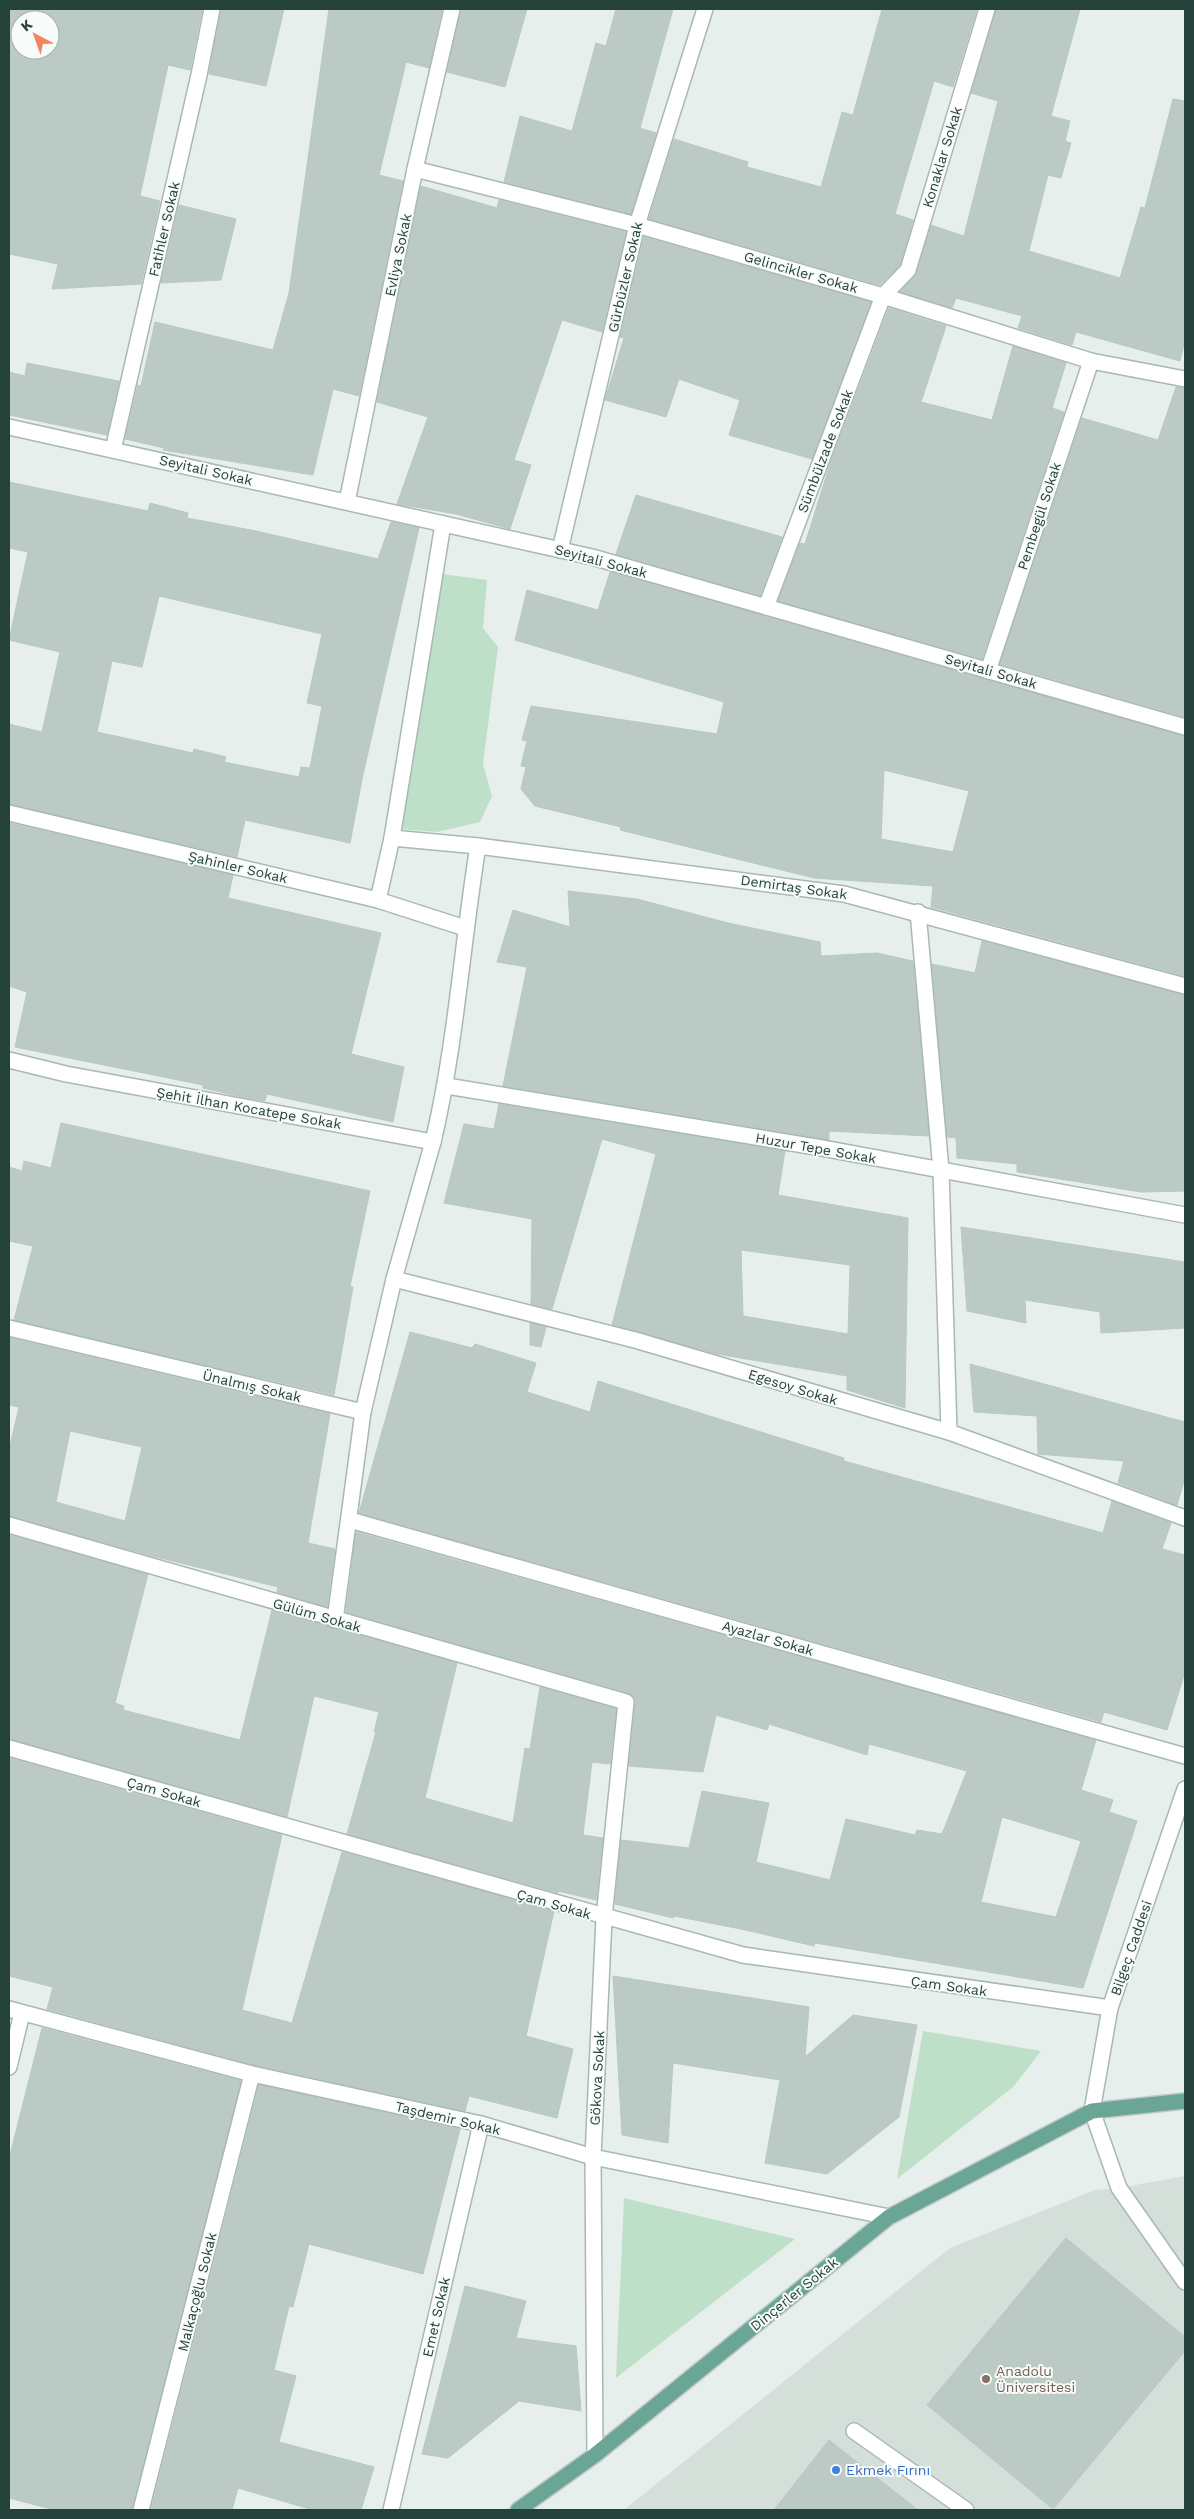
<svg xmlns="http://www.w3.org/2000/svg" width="1194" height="2519" font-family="'Work Sans',sans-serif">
	<rect width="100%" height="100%" fill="#e6efeb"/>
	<path fill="#d4dfda" d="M 1185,2176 L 1185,2510 L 624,2510 L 950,2248 L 1095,2190 L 1119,2188 Z"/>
	<g fill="#bfe0c8">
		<path d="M 442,574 L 487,580 L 483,628 L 498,647 L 483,764 L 492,796 L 480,822 L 437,832 L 401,829 Z"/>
		<path d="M 923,2031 L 1041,2051 L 1013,2087 L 897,2179 Z"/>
		<path d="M 624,2198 L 795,2239 L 616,2378 Z"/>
	</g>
	<g fill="#bbcac4" stroke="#b8c9c2" fill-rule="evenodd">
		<path d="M 9,9 L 202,9 L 190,70 L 168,65 L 140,196 L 160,201 L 141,284 L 52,289 L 58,264 L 9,254 ZM 20,20 L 50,20 L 50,50 L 20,50 Z"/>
		<path d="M 221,9 L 284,9 L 266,86 L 209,74 Z"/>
		<path d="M 329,9 L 442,9 L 429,68 L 406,62 L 379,175 L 403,181 L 359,396 L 333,389 L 313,475 L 163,450 L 164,448 L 125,439 L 138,385 L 141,386 L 155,322 L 273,350 L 289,293 Z"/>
		<path d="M 461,9 L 527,9 L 505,87 L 447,72 Z"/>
		<path d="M 616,9 L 673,9 L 640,128 L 656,133 L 631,214 L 504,182 L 520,116 L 572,131 L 596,43 L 606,46 Z"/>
		<path d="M 882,9 L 977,9 L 953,87 L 934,81 L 895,214 L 913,220 L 900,265 L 880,285 L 649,219 L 674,139 L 748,162 L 747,167 L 821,187 L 842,112 L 853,115 Z"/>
		<path d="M 996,9 L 1080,9 L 1051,116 L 1070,121 L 1065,141 L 1071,143 L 1061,178 L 1048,175 L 1029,251 L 1120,278 L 1141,207 L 1145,208 L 1173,99 L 1185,101 L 1185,340 L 1180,361 L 1076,332 L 1072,345 L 1018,328 L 1022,316 L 956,298 L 952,308 L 900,292 L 917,273 L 931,225 L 964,236 L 998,101 L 971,93 Z"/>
		<path d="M 421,186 L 497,208 L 499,200 L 626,232 L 602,332 L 562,320 L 514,460 L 531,465 L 510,529 L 456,514 L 397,504 L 428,417 L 377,402 Z"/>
		<path d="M 179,205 L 236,219 L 221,280 L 161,283 Z"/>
		<path d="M 644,237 L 871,302 L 812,459 L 729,435 L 740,400 L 679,379 L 666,417 L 605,400 L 624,338 L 620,337 Z"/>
		<path d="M 889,308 L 946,326 L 921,402 L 992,420 L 1013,346 L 1066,363 L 1052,408 L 1064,412 L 982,659 L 778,601 L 800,543 L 805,544 L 830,464 Z"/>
		<path d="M 27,363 L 119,381 L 107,435 L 9,415 L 9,372 L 25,376 Z"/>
		<path d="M 1176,387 L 1185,388 L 1185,717 L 1000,664 L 1082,418 L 1158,440 Z"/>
		<path d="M 9,482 L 148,511 L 150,503 L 188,513 L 187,518 L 256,531 L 378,559 L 391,522 L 419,528 L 362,779 L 350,843 L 245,820 L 237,857 L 9,804 L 9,724 L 42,732 L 60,652 L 9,640 L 28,552 L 9,548 ZM 159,596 L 322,634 L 307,703 L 322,706 L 310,768 L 301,767 L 299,777 L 224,762 L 226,757 L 194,749 L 193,753 L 97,732 L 112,661 L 142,667 Z"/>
		<path d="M 636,495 L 782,537 L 760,596 L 616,554 Z"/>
		<path d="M 610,572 L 1185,736 L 1185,976 L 931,907 L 933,886 L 814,878 L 620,830 L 621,827 L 535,806 L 521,789 L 526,767 L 521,766 L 527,741 L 522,740 L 531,706 L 717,734 L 724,702 L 515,640 L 527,590 L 598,610 ZM 884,770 L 969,791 L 953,852 L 881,839 Z"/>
		<path d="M 9,823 L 233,875 L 228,898 L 381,933 L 351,1054 L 404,1067 L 393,1122 L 267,1094 L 265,1101 L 242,1097 L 203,1088 L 203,1085 L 15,1047 L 27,992 L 9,986 Z"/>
		<path d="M 568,891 L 637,899 L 728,923 L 820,942 L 821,956 L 877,953 L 913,961 L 929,1136 L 829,1131 L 829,1140 L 503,1086 L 527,967 L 497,962 L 513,910 L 570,927 Z"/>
		<path d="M 982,941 L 1185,995 L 1185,1191 L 1141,1192 L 1017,1172 L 1017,1164 L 957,1158 L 956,1138 L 947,1137 L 932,964 L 975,973 Z"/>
		<path d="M 499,1104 L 785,1151 L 778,1195 L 908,1218 L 905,1408 L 847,1390 L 847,1376 L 717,1354 L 612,1325 L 656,1154 L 602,1139 L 552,1309 L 531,1304 L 532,1219 L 444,1203 L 464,1124 L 494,1129 ZM 741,1250 L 850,1265 L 848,1334 L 743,1316 Z"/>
		<path d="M 61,1123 L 370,1191 L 350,1286 L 353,1287 L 334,1395 L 14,1320 L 33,1246 L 9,1241 L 9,1167 L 22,1171 L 24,1161 L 51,1168 Z"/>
		<path d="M 961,1227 L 1185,1262 L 1185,1328 L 1101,1333 L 1100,1312 L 1025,1300 L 1026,1323 L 967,1311 Z"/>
		<path d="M 530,1323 L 546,1327 L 541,1347 L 530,1345 Z"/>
		<path d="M 410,1332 L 472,1348 L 475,1344 L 536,1363 L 527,1392 L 590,1412 L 598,1381 L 844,1458 L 844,1461 L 1103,1533 L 1112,1501 L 1171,1523 L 1162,1549 L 1185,1555 L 1185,1672 L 1167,1730 L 1104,1712 L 1101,1722 L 359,1513 Z"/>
		<path d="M 10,1338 L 330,1414 L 308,1543 L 335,1549 L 327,1607 L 277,1592 L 278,1587 L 152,1556 L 9,1516 L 9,1450 L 19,1407 L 9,1405 ZM 70,1431 L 142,1447 L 125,1521 L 56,1502 Z"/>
		<path d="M 970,1364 L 1185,1422 L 1185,1478 L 1177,1505 L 1118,1483 L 1124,1461 L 1038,1454 L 1037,1416 L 974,1412 Z"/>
		<path d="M 356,1532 L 1096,1740 L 1081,1790 L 1113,1800 L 1109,1812 L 1137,1821 L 1083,1988 L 815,1943 L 814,1946 L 741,1929 L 674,1916 L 673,1918 L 615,1904 L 621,1840 L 689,1848 L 702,1791 L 769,1803 L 756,1862 L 830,1880 L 846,1819 L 915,1835 L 917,1830 L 942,1834 L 967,1771 L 869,1744 L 867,1755 L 769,1724 L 767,1730 L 716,1715 L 703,1772 L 629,1766 L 635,1703 L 635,1698 L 629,1693 L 346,1612 ZM 1002,1817 L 1081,1841 L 1056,1917 L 981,1902 Z"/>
		<path d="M 9,1535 L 148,1574 L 115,1703 L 124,1706 L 123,1710 L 240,1740 L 272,1610 L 457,1663 L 425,1798 L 513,1823 L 525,1748 L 530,1749 L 540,1687 L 616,1709 L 610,1764 L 592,1762 L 583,1835 L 603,1838 L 596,1900 L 558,1891 L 558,1893 L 347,1834 L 376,1732 L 374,1732 L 379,1712 L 314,1696 L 287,1817 L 9,1739 Z"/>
		<path d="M 9,1758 L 282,1835 L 242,2010 L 292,2023 L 342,1852 L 554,1911 L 526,2036 L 573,2049 L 557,2118 L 469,2096 L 465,2111 L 254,2065 L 47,2009 L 53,1987 L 9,1976 Z"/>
		<path d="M 613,1976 L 809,2007 L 805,2057 L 853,2015 L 917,2025 L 899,2117 L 827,2174 L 765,2163 L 780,2080 L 673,2063 L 668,2143 L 622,2135 Z"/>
		<path d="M 42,2028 L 241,2081 L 132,2510 L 55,2510 L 9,2498 L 9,2159 Z"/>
		<path d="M 259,2085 L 460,2129 L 423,2274 L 309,2244 L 293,2307 L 289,2306 L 274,2370 L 296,2376 L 279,2442 L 374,2467 L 361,2510 L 313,2510 L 238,2488 L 232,2510 L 151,2510 Z"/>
		<path d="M 1066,2238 L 1185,2337 L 1185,2351 L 1053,2509 L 927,2405 Z"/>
		<path d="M 465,2286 L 526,2301 L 516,2338 L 576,2346 L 581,2411 L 519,2401 L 448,2458 L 422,2454 Z"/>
		<path d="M 829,2440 L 918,2510 L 774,2510 Z"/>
	</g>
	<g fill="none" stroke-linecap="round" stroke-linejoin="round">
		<g stroke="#a8b8b2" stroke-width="18">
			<g id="minor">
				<path d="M 415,169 L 637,225 L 883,296 L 1091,361 L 1185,379"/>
				<path d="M 9,427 L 592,557 L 1185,727"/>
				<path d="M 113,450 L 199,75 L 212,9"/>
				<path d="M 347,502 L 415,169 L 452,9"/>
				<path d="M 560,550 L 637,225 L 705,9"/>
				<path d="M 766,607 L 883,296 L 908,270 L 987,9"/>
				<path d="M 988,671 L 1091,361"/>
				<path d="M 9,813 L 378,900 L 465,928"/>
				<path d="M 392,838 L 478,846 L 844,894 L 1185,986"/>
				<path d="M 378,900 L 392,838 L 443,524"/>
				<path d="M 918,912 L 941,1170 L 949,1432"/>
				<path d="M 9,1060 L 66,1074 L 433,1142 C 456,1045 462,944 478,846"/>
				<path d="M 447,1086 L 822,1148 L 1185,1215"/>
				<path d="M 394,1279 L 635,1340 L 949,1432 L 1185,1518"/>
				<path d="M 9,1328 L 363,1412 L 394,1279 L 433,1142"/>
				<path d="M 350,1520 L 1185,1756"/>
				<path d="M 9,1525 L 626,1702 L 604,1918 L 593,2157 L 595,2455"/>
				<path d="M 335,1620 L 363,1412"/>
				<path d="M 9,1748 L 743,1955 L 1110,2008"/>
				<path d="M 1185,1789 L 1110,2008 L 1092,2111 L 1119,2188 L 1185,2282"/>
				<path d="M 9,2009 L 252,2074 L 481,2124 L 593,2157 L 889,2217"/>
				<path d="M 9,2067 L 22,2013"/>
				<path d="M 854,2431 L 966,2510"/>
				<path d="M 141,2510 L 252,2074"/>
				<path d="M 391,2510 L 481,2124"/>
			</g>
		</g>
		<g stroke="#c2cac8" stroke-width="18">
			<path id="major" d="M 518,2510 L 595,2455 L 889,2217 L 1092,2111 L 1185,2101"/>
		</g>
		<use href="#minor" stroke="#fff" stroke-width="15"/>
		<use href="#major" stroke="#6aa596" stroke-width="15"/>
	</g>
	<circle fill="#8d6e63" stroke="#f7fbf9" stroke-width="2" cx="986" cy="2379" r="5"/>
	<circle fill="#3f7fe0" stroke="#f7fbf9" stroke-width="2" cx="836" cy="2470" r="5"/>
	<g text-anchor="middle" stroke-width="4" stroke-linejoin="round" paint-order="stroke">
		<g font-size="14" fill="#24423a" stroke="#f7fbf9">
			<text transform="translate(942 157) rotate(-73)" y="5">Konaklar Sokak</text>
			<text transform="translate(164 229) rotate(-77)" y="5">Fatihler Sokak</text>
			<text transform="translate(398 255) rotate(-78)" y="5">Evliya Sokak</text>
			<text transform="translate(801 272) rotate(16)" y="5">Gelincikler Sokak</text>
			<text transform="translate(625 277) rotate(-77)" y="5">Gürbüzler Sokak</text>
			<text transform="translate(825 451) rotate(-69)" y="5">Sümbülzade Sokak</text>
			<text transform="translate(206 470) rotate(13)" y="5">Seyitali Sokak</text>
			<text transform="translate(1039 516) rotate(-72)" y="5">Pembegül Sokak</text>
			<text transform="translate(601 561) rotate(15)" y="5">Seyitali Sokak</text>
			<text transform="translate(991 671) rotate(16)" y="5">Seyitali Sokak</text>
			<text transform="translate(238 867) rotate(13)" y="5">Şahinler Sokak</text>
			<text transform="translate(794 887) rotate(8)" y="5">Demirtaş Sokak</text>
			<text transform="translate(249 1108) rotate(10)" y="5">Şehit İlhan Kocatepe Sokak</text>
			<text transform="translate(816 1148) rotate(10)" y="5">Huzur Tepe Sokak</text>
			<text transform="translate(252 1386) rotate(13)" y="5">Ünalmış Sokak</text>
			<text transform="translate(793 1387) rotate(17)" y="5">Egesoy Sokak</text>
			<text transform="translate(317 1615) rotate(16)" y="5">Gülüm Sokak</text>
			<text transform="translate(768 1638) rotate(16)" y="5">Ayazlar Sokak</text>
			<text transform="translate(164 1792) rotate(16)" y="5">Çam Sokak</text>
			<text transform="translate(554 1904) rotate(16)" y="5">Çam Sokak</text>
			<text transform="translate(1131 1948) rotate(-71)" y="5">Bilgeç Caddesi</text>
			<text transform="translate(949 1986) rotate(8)" y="5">Çam Sokak</text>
			<text transform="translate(597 2078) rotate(-87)" y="5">Gökova Sokak</text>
			<text transform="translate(448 2118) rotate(13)" y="5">Taşdemir Sokak</text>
			<text transform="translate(197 2292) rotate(-76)" y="5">Malkaçoğlu Sokak</text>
			<text transform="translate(794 2294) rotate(-39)" y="5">Dinçerler Sokak</text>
			<text transform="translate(436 2317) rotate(-77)" y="5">Emet Sokak</text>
		</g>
		<g font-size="14" fill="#785e54" stroke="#f7fbf9" text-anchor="start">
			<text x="996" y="2376">Anadolu<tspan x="996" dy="16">Üniversitesi</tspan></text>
		</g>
		<g font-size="14" fill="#366cbe" stroke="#f7fbf9" text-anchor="start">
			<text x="846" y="2475">Ekmek Fırını</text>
		</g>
	</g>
	<rect width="1194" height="2519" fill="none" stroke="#24423a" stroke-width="20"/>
	<g transform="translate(35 35) rotate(319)"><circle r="24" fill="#f7fbf9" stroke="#a3b1ad"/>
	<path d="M0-4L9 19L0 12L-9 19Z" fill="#f4845f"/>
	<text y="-8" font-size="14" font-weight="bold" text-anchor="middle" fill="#24423a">K</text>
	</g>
</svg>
